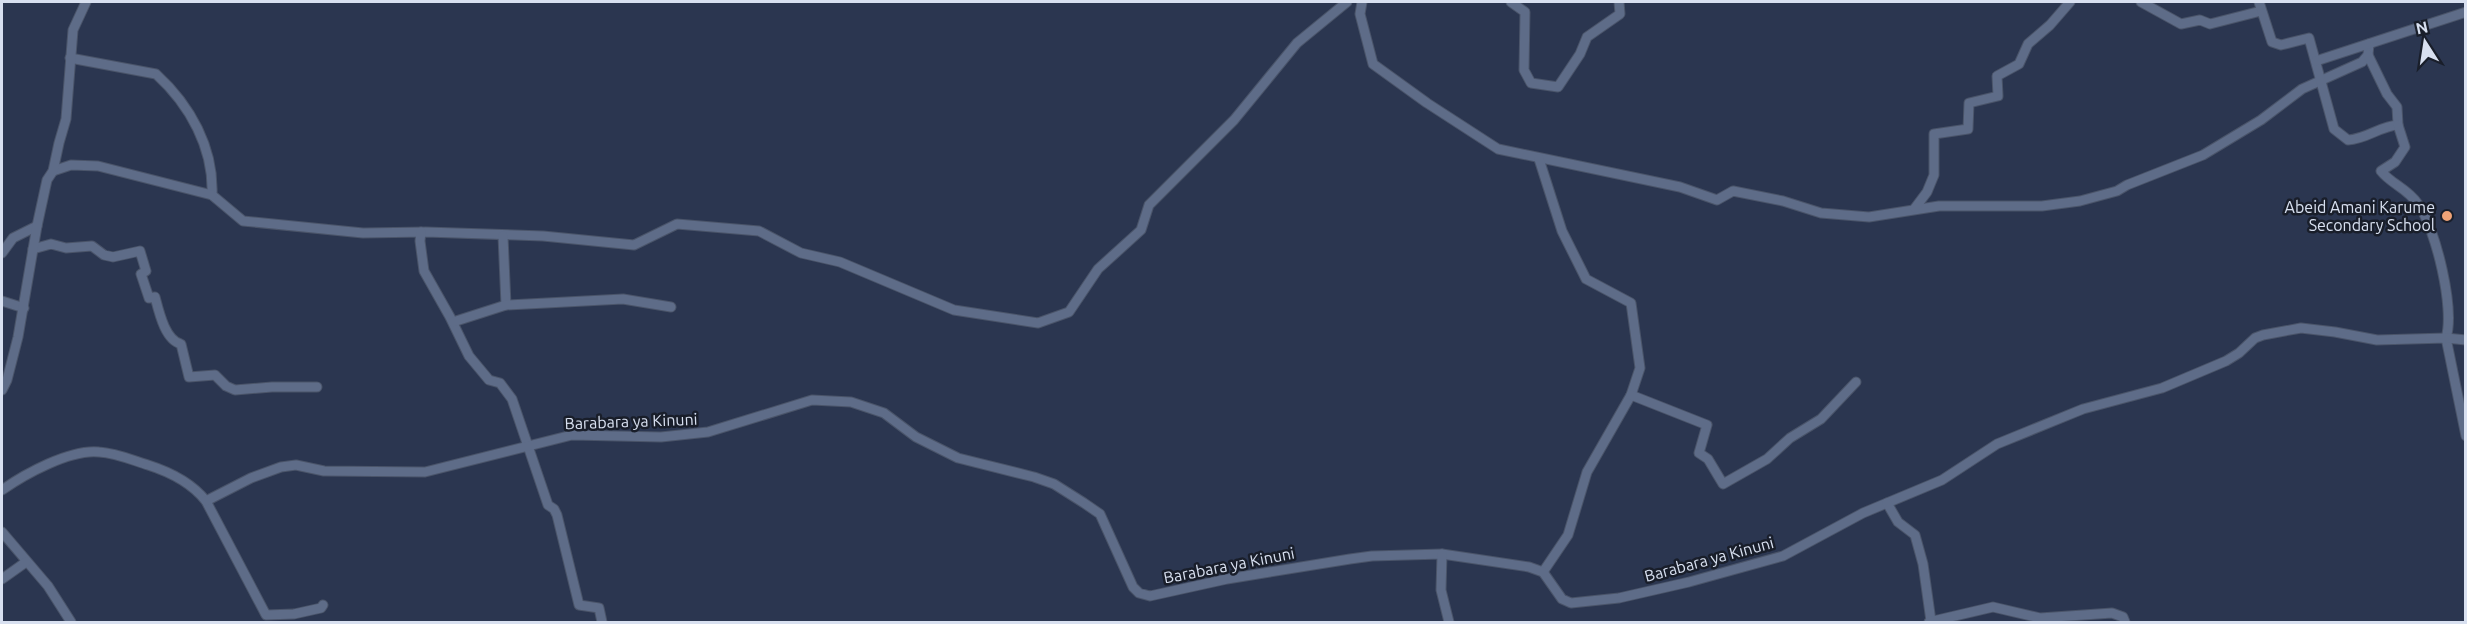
<svg xmlns="http://www.w3.org/2000/svg" width="2467" height="624" font-family="Ubuntu,sans-serif">
	<rect width="100%" height="100%" fill="#2b3650"/>
	<g fill="none" stroke-linecap="round" stroke-linejoin="round">
		<g stroke="#4a5469" stroke-width="11">
			<g id="minor">
				<path d="M 1362,2 L 1360,14 L 1373,64 L 1427,103 L 1498,149 L 1680,187 L 1717,200 L 1733,191 L 1783,201 L 1821,213 L 1869,217 L 1939,206 L 2042,206 L 2080,201 L 2117,191 L 2127,185 L 2203,155 L 2261,120 L 2302,89 L 2362,62 L 2368,55 L 2369,44"/>
				<path d="M 1511,2 L 1525,12 L 1524,70 L 1531,83 L 1558,87 L 1580,54 L 1587,37 L 1620,14 L 1619,2"/>
				<path d="M 2141,2 L 2181,24 L 2200,20 L 2210,24 L 2261,11"/>
				<path d="M 2259,2 L 2272,42 L 2281,45 L 2309,38 L 2334,129 L 2348,140 C 2367,139 2380,126 2398,125 L 2397,107 L 2387,94 L 2368,55"/>
				<path d="M 70,58 L 156,74 C 190,105 214,148 212,195 L 243,221 L 363,233 L 426,232 L 543,236 L 634,245 L 677,224 L 759,231 L 801,253 L 840,262 L 954,310 L 1038,323 L 1069,312 L 1098,269 L 1141,230 L 1149,205 L 1234,120 L 1297,43 L 1347,2"/>
				<path d="M 2316,61 L 2466,12"/>
				<path d="M 2398,125 L 2405,147 L 2395,162 L 2381,171 C 2391,184 2407,188 2418,204 C 2436,229 2455,309 2446,338 L 2466,436"/>
				<path d="M 1539,159 L 1562,231 L 1586,279 L 1631,303 L 1640,368 L 1631,395 L 1587,472 L 1568,535 L 1543,572"/>
				<path d="M 53,171 L 71,165 L 98,166 L 212,195"/>
				<path d="M 1915,208 L 1927,192 L 1934,175 L 1934,134 L 1968,129 L 1969,103 L 1998,96 L 1997,76 L 2019,64 L 2028,44 L 2050,25 L 2070,2"/>
				<path d="M 421,232 L 420,241 L 424,271 L 450,317 L 469,356 L 489,380 L 500,383 L 512,399 L 548,505 L 554,509 L 557,515 L 579,605 L 599,608 L 602,622"/>
				<path d="M 503,236 L 506,305"/>
				<path d="M 33,249 L 51,244 L 66,248 L 92,246 L 104,255 L 113,257 L 140,251 L 146,271 L 141,274 L 149,298 L 155,297 C 159,312 165,340 181,344 L 189,377 L 215,375 L 226,386 L 235,390 L 272,387 L 317,387"/>
				<path d="M 2,253 L 13,238 L 37,226"/>
				<path d="M 2,301 L 24,308"/>
				<path d="M 453,322 L 506,305 L 623,299 L 671,307"/>
				<path d="M 2,390 L 7,380 L 18,337 L 37,226 L 47,180 L 53,171 L 59,143 L 66,119 L 73,30 L 86,2"/>
				<path d="M 1631,395 L 1707,425 L 1699,453 L 1708,459 L 1723,484 L 1767,459 L 1790,438 L 1821,419 L 1856,382"/>
				<path d="M 2,490 C 25,474 70,449 99,452 C 116,453 132,460 148,465 C 170,472 191,482 206,501 L 266,615 L 294,614 L 321,608 L 323,605"/>
				<path d="M 206,501 L 251,478 L 281,467 L 296,465 L 324,471 L 425,472 L 572,435 L 661,437 L 708,432 L 812,400 L 851,402 L 884,413 L 916,437 L 958,458 L 1034,477 L 1054,484 L 1084,503 L 1100,514 L 1133,587 L 1139,593 L 1150,596 L 1227,579 L 1350,559 L 1372,556 L 1442,554 L 1529,567 L 1543,572 L 1562,599 L 1571,603 L 1619,598 L 1689,582 L 1783,556 L 1863,513 L 1942,480 L 1997,444 L 2083,409 L 2162,388 L 2226,361 L 2239,353 L 2255,338 L 2263,335 L 2301,328 L 2335,332 L 2377,340 L 2446,338 L 2466,340"/>
				<path d="M 1887,503 L 1898,522 L 1915,535 L 1923,564 L 1931,621"/>
				<path d="M 2,532 L 48,586 L 71,622"/>
				<path d="M 1442,554 L 1441,590 L 1449,622"/>
				<path d="M 2,579 L 26,562"/>
				<path d="M 1929,622 L 1993,607 L 2040,618 L 2112,613 L 2123,617 L 2125,622"/>
			</g>
		</g>
		<use href="#minor" stroke="#5e6c88" stroke-width="9"/>
	</g>
	<circle fill="#efa377" stroke="#191e2a" stroke-width="2" cx="2447" cy="216" r="6"/>
	<g text-anchor="middle" stroke-width="5" stroke-linejoin="round" paint-order="stroke">
		<g font-size="16" fill="#d8e0f0" stroke="#191e2a" text-anchor="end">
			<text x="2435" y="213">Abeid Amani Karume<tspan x="2435" dy="18">Secondary School</tspan></text>
		</g>
		<g font-size="16" fill="#d8e0f0" stroke="#191e2a">
			<text transform="translate(631 421) rotate(-2)" y="6">Barabara ya Kinuni</text>
			<text transform="translate(1709 559) rotate(-15)" y="6">Barabara ya Kinuni</text>
			<text transform="translate(1229 565) rotate(-11)" y="6">Barabara ya Kinuni</text>
		</g>
	</g>
	<rect width="2467" height="624" fill="none" stroke="#d8e0f0" stroke-width="6"/>
	<g transform="translate(2425 42) rotate(348)" stroke="#191e2a" stroke-width="4.5" paint-order="stroke">
	<path d="M0-4.5L10 22L0 15L-10 22Z" fill="#d8e0f0"/>
	<text y="-9" font-size="16" font-weight="bold" text-anchor="middle" fill="#d8e0f0">N</text>
	</g>
</svg>
